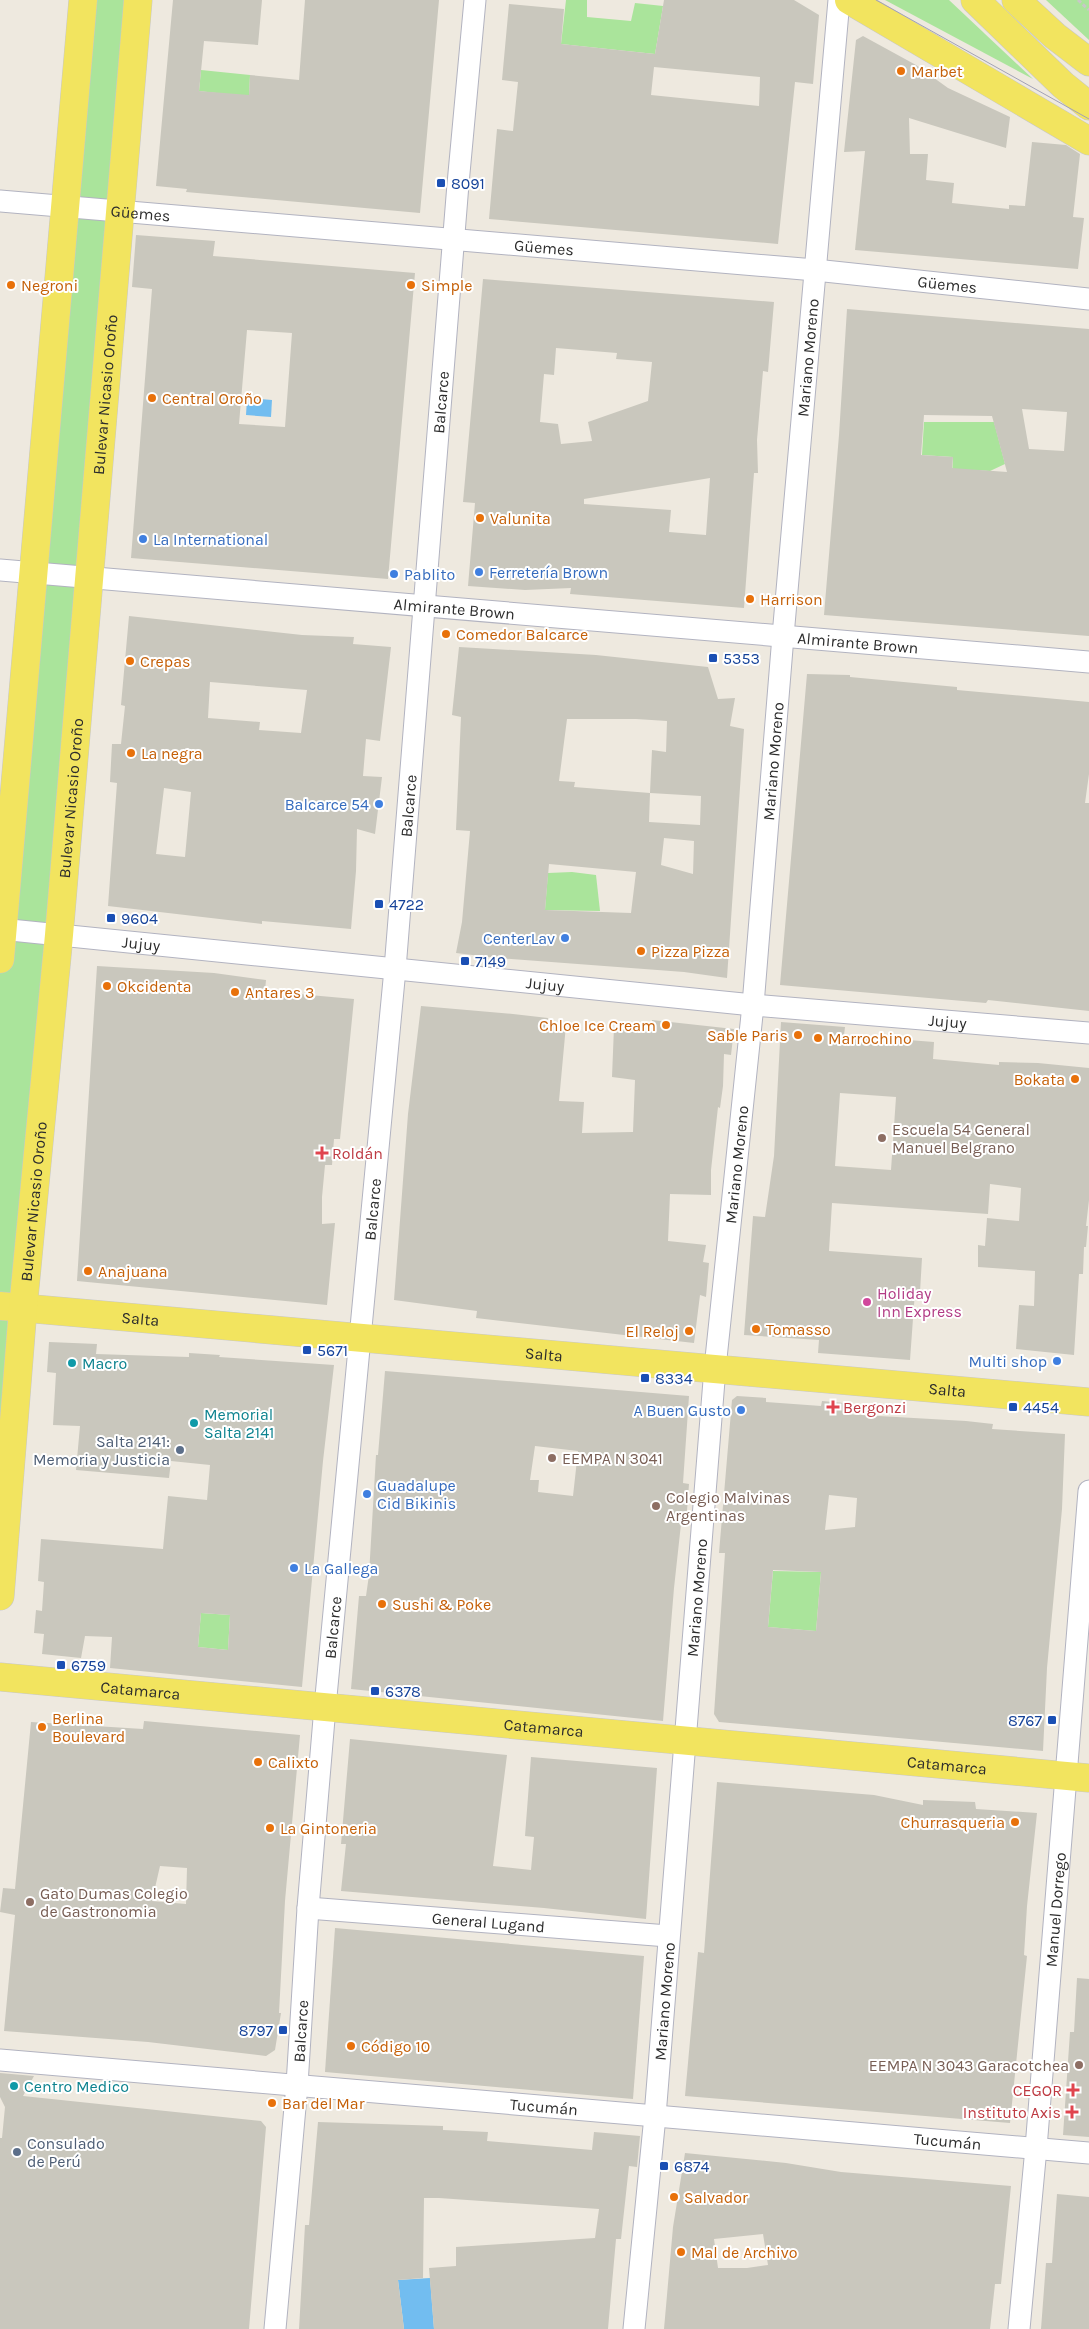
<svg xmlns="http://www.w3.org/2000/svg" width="1089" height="2329" font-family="Karla,sans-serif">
	<rect width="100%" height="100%" fill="#eee9df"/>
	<g fill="#aae49b">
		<path d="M 83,0 L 138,0 L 0,1596 L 0,959 Z"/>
		<path d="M 566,0 L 587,0 L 587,17 L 631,21 L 635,3 L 663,6 L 655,54 L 561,44 Z"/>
		<path d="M 885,0 L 949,0 L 1033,79 Z"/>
		<path d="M 1046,0 L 1089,0 L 1089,40 Z"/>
		<path d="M 201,70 L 250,75 L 249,97 L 199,91 Z"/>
		<path d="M 924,422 L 994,422 L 1005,464 L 990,471 L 976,470 L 952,476 L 953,457 L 922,455 Z"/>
		<path d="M 572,872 L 596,875 L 600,911 L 545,910 L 548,873 Z"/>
		<path d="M 773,1571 L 821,1572 L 816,1631 L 768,1627 Z"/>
		<path d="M 201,1613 L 230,1615 L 228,1650 L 198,1647 Z"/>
	</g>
	<g fill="#72bdf0">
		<path d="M 247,398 L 272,400 L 271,417 L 246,415 Z"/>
		<path d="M 430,2278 L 434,2329 L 404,2329 L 398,2280 Z"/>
	</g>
	<g fill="#c9c7bd" fill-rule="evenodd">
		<path d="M 173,0 L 262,0 L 258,45 L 204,41 L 199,91 L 249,95 L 250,75 L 299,80 L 305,0 L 439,0 L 420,213 L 186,192 L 187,189 L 156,186 Z"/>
		<path d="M 664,0 L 794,0 L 819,15 L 813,84 L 795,82 L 778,244 L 489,219 L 497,129 L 513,131 L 518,82 L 502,80 L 509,4 L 564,9 L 561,44 L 655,54 ZM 654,67 L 760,77 L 759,106 L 651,95 Z"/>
		<path d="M 863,36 L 916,65 L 948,88 L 1010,117 L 1006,148 L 909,118 L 910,154 L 928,154 L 926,180 L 954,183 L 952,203 L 1009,209 L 1009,205 L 1025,206 L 1032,142 L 1066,145 L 1080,154 L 1073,217 L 1084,218 L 1078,269 L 855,250 L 865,151 L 844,152 L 856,40 Z"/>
		<path d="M 136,235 L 215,241 L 213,256 L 415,273 L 388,579 L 131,558 L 152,289 L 132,287 ZM 247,330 L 292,333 L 285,427 L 239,424 Z"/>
		<path d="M 483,279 L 774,302 L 768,372 L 763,371 L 757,440 L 758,473 L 754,473 L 744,608 L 570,594 L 571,588 L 525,590 L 468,586 L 475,503 L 463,502 ZM 556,348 L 617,353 L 616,359 L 652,362 L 648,401 L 588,422 L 592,441 L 561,444 L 558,424 L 540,422 L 544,374 L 554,375 ZM 710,478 L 706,535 L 669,532 L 671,510 L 584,504 L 584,499 Z"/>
		<path d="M 847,309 L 1089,329 L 1089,636 L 824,615 L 839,435 ZM 1022,409 L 1067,412 L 1064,451 L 1029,449 ZM 924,415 L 992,416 L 1007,472 L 952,468 L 953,457 L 921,455 Z"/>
		<path d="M 129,616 L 302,635 L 354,637 L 353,644 L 391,647 L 380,741 L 366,739 L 363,776 L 382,777 L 375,834 L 357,829 L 356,871 L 351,929 L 262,921 L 262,924 L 108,906 L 117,783 L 110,782 L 112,744 L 121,744 L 125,706 L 121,705 ZM 210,682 L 307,690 L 301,733 L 259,730 L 260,722 L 208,718 ZM 164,788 L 191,792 L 185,857 L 156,854 Z"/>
		<path d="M 459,647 L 596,655 L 708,667 L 718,699 L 735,698 L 730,726 L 744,729 L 727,978 L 684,972 L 497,958 L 456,953 L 462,922 L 470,831 L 456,830 L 461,717 L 452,715 ZM 567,719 L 636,719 L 667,721 L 666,752 L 652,750 L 650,793 L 574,787 L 575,782 L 559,781 ZM 650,793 L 701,796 L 700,825 L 649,822 ZM 664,838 L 694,841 L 693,874 L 661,865 ZM 549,864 L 636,872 L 631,913 L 545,910 Z"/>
		<path d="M 807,674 L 850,675 L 850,677 L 957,687 L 957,690 L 1089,702 L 1089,774 L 1085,803 L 1089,803 L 1089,1011 L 988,1000 L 986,1003 L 780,985 Z"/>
		<path d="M 97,966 L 214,973 L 266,980 L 265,991 L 354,999 L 340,1139 L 334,1139 L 332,1165 L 325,1165 L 322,1197 L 322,1224 L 335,1223 L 327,1305 L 77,1281 Z"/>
		<path d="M 421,1006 L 513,1014 L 548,1018 L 547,1023 L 566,1025 L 559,1101 L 584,1102 L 582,1133 L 633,1132 L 635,1080 L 612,1077 L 614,1027 L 652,1028 L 652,1020 L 734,1029 L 731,1055 L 724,1054 L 723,1086 L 720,1108 L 718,1107 L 711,1170 L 711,1195 L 670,1194 L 668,1241 L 706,1245 L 703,1262 L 709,1263 L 706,1297 L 700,1295 L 694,1343 L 476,1318 L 477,1311 L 394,1300 L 408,1114 Z"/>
		<path d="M 781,1022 L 845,1027 L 844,1035 L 934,1042 L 933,1059 L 999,1065 L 999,1062 L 1038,1063 L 1089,1068 L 1089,1200 L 1086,1226 L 1088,1226 L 1086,1247 L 1084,1247 L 1083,1274 L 1079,1274 L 1074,1355 L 1016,1349 L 1019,1305 L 1034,1306 L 1035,1271 L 978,1267 L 978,1245 L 985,1246 L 987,1218 L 1019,1221 L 1021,1188 L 990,1184 L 988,1214 L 832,1203 L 829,1251 L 922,1258 L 920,1292 L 915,1291 L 910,1360 L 818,1353 L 819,1340 L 744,1335 L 753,1216 L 765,1217 L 774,1156 ZM 840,1093 L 896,1097 L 891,1170 L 835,1166 Z"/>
		<path d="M 49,1342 L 97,1344 L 96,1354 L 189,1357 L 189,1353 L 220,1355 L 219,1357 L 334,1365 L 323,1461 L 302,1687 L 110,1668 L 112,1637 L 85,1636 L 81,1658 L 42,1654 L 44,1634 L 34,1633 L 36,1610 L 42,1611 L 44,1582 L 38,1581 L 41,1539 L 163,1549 L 168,1496 L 207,1500 L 210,1465 L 171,1461 L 169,1478 L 76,1470 L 80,1426 L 53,1425 L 56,1373 L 47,1372 ZM 201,1613 L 230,1615 L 228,1650 L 198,1647 Z"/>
		<path d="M 385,1371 L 689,1396 L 683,1483 L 689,1484 L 686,1524 L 681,1524 L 674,1588 L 663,1721 L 351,1689 L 359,1596 L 366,1596 L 369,1575 L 376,1455 L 378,1455 ZM 535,1446 L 578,1451 L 573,1496 L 538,1492 L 539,1480 L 530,1480 Z"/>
		<path d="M 737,1396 L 766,1398 L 766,1402 L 821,1406 L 822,1401 L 844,1403 L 844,1414 L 966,1421 L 993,1424 L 992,1429 L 1065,1434 L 1062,1509 L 1047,1668 L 1043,1751 L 719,1722 L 714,1714 L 725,1553 L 719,1553 L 732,1400 ZM 829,1495 L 857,1498 L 855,1527 L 825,1530 ZM 773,1570 L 821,1572 L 816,1631 L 768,1627 Z"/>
		<path d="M 144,1721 L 300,1735 L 285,1901 L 279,2013 L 281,2013 L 275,2050 L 266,2056 L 148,2042 L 4,2031 L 15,1915 L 0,1912 L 3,1888 L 15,1889 L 31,1722 L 143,1729 ZM 160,1866 L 187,1868 L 186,1904 L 152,1901 Z"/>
		<path d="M 350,1739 L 507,1755 L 493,1866 L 531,1870 L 534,1837 L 525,1836 L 531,1757 L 657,1768 L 646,1919 L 544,1908 L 341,1891 L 346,1844 L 341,1844 Z"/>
		<path d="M 717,1782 L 874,1795 L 923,1805 L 923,1800 L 975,1802 L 976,1809 L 1037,1813 L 1027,1906 L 1024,1955 L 1027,1956 L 1010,2123 L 685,2096 L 698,1952 L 704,1953 Z"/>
		<path d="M 335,1928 L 644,1956 L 633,2099 L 325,2072 Z"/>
		<path d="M 1077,1978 L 1089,1979 L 1089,2137 L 1063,2135 L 1070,2032 L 1074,2032 Z"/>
		<path d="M 0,2073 L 34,2076 L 23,2096 L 261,2121 L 266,2127 L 249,2329 L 0,2329 L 0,2138 L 2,2138 L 5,2107 L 0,2097 Z"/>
		<path d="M 318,2122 L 443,2126 L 443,2130 L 488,2132 L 487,2141 L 592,2150 L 594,2132 L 640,2136 L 637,2167 L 629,2166 L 621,2239 L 616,2239 L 608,2329 L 434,2329 L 429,2268 L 456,2266 L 456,2247 L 595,2238 L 599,2209 L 439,2198 L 424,2198 L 423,2278 L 398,2280 L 404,2329 L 299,2329 L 305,2225 L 309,2225 Z"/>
		<path d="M 685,2153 L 786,2163 L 841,2172 L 1011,2186 L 1001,2284 L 995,2284 L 990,2329 L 664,2329 L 673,2227 ZM 763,2234 L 768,2265 L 747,2268 L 718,2268 L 714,2239 Z"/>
		<path d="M 1057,2194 L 1089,2197 L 1089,2329 L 1041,2329 L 1046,2263 L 1052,2263 Z"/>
	</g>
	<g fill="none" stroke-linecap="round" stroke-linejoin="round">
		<g stroke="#b2b3c0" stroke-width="23">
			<g id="minor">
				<path id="s1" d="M 0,201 L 815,270 L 1089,299"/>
				<path id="s2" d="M 0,570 L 1089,662"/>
				<path id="s3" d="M 0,929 L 753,1005 L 1089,1033"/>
				<path id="s4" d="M 308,1908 L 668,1936"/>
				<path id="s5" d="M 0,2060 L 1089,2153"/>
				<path id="s6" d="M 275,2329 L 297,2085 L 308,1908 L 325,1707 L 395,969 L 458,184 L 475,0"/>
				<path id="s7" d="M 634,2329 L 655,2116 L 715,1368 L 753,1005 L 783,636 L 839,0"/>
				<path id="s8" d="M 1019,2329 L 1036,2148 L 1089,1491"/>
			</g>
		</g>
		<g stroke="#c8c8c8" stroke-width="29">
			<g id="major">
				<path d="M 849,0 L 1089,141"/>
				<path d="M 975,0 L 1063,85 L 1089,106"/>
				<path d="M 1016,0 L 1055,36 L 1089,62"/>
				<path d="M 0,959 L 83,0"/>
				<path id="s9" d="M 0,1306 L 1089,1402"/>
				<path id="s10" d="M 0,1596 L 23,1308 L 59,935 L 138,0"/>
				<path id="s11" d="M 0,1677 L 1089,1778"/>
			</g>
		</g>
		<path stroke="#c8c8c8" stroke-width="3" stroke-dasharray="4 2.5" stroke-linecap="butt" d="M 1078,0 L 1089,10"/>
		<use href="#minor" stroke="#fff" stroke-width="21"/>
		<use href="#major" stroke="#f2e45f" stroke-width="28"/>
		<path stroke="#a1a1b7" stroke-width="1" d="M 876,0 L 1089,119"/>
	</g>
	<g fill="#e8710a" stroke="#fff" stroke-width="2">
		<circle cx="901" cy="71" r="5"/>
		<circle cx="11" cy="285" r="5"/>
		<circle cx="411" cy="285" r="5"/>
		<circle cx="152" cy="398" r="5"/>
		<circle cx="480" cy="518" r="5"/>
		<circle cx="750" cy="599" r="5"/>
		<circle cx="446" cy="634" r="5"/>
		<circle cx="130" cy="661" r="5"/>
		<circle cx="131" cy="753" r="5"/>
		<circle cx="641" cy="951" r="5"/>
		<circle cx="107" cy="986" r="5"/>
		<circle cx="235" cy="992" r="5"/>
		<circle cx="666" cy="1025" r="5"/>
		<circle cx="798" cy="1035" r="5"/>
		<circle cx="818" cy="1038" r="5"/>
		<circle cx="1075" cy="1079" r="5"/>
		<circle cx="88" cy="1271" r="5"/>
		<circle cx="756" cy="1329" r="5"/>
		<circle cx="689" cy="1331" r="5"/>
		<circle cx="382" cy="1604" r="5"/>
		<circle cx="42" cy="1727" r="5"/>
		<circle cx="258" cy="1762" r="5"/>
		<circle cx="1015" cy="1822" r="5"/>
		<circle cx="270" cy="1828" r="5"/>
		<circle cx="351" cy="2046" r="5"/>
		<circle cx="272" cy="2103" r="5"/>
		<circle cx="674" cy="2197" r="5"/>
		<circle cx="681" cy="2252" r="5"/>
	</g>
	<g fill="#1a4fb4" stroke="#fff" stroke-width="2">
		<rect x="436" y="178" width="10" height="10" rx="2.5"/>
		<rect x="708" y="653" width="10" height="10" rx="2.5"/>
		<rect x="374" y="899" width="10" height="10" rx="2.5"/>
		<rect x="106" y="913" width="10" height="10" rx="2.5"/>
		<rect x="460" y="956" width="10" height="10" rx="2.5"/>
		<rect x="302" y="1345" width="10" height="10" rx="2.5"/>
		<rect x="640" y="1373" width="10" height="10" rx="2.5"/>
		<rect x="1008" y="1402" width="10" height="10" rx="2.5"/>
		<rect x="56" y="1660" width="10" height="10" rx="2.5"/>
		<rect x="370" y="1686" width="10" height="10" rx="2.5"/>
		<rect x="1047" y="1715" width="10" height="10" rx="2.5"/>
		<rect x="278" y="2025" width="10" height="10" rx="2.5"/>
		<rect x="659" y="2161" width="10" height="10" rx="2.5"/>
	</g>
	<g fill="#3f7fe0" stroke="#fff" stroke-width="2">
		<circle cx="143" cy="539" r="5"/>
		<circle cx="479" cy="572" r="5"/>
		<circle cx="394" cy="574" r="5"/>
		<circle cx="379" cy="804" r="5"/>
		<circle cx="565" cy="938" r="5"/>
		<circle cx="1057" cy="1361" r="5"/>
		<circle cx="741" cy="1410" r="5"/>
		<circle cx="367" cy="1494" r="5"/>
		<circle cx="294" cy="1568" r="5"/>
	</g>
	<g fill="#8d6e63" stroke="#fff" stroke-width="2">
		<circle cx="882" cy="1138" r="5"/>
		<circle cx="552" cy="1458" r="5"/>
		<circle cx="656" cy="1506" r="5"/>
		<circle cx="30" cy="1902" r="5"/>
		<circle cx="1079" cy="2065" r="5"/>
	</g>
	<g fill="#e0444e" stroke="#fff" stroke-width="2">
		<path d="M319.5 1145.5h5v5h5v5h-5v5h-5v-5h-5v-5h5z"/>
		<path d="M830.5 1399.5h5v5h5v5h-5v5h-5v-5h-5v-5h5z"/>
		<path d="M1070.5 2082.5h5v5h5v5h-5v5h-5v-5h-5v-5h5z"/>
		<path d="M1069.5 2104.5h5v5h5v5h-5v5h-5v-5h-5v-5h5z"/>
	</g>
	<circle fill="#d1479c" stroke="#fff" stroke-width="2" cx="867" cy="1302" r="5"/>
	<g fill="#0f9aa8" stroke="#fff" stroke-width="2">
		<circle cx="72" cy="1363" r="5"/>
		<circle cx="194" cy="1423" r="5"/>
		<circle cx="14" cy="2086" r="5"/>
	</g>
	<g fill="#5c6f8a" stroke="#fff" stroke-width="2">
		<circle cx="180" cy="1450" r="5"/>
		<circle cx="17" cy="2152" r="5"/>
	</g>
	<g text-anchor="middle" stroke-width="4" stroke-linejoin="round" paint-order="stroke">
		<g font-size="16" fill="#c56008" stroke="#fff" text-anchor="start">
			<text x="911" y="77">Marbet</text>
			<text x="21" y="291">Negroni</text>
			<text x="421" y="291">Simple</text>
			<text x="162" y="404">Central Oroño</text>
			<text x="490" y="524">Valunita</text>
			<text x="760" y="605">Harrison</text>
			<text x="456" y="640">Comedor Balcarce</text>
			<text x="140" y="667">Crepas</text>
			<text x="141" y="759">La negra</text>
			<text x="651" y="957">Pizza Pizza</text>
			<text x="117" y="992">Okcidenta</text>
			<text x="245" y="998">Antares 3</text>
			<text x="656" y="1031" text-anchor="end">Chloe Ice Cream</text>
			<text x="788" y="1041" text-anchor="end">Sable Paris</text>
			<text x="828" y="1044">Marrochino</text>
			<text x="1065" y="1085" text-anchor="end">Bokata</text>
			<text x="98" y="1277">Anajuana</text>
			<text x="766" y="1335">Tomasso</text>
			<text x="679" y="1337" text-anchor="end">El Reloj</text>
			<text x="392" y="1610">Sushi &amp; Poke</text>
			<text x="52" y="1724">Berlina<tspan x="52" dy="18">Boulevard</tspan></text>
			<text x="268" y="1768">Calixto</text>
			<text x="1005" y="1828" text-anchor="end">Churrasqueria</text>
			<text x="280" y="1834">La Gintoneria</text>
			<text x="361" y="2052">Código 10</text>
			<text x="282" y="2109">Bar del Mar</text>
			<text x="684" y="2203">Salvador</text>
			<text x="691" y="2258">Mal de Archivo</text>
		</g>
		<g font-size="16" fill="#164399" stroke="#fff" text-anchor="start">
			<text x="451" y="189">8091</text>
			<text x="723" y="664">5353</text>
			<text x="389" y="910">4722</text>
			<text x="121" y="924">9604</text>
			<text x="475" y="967">7149</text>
			<text x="317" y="1356">5671</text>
			<text x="655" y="1384">8334</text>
			<text x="1023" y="1413">4454</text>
			<text x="71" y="1671">6759</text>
			<text x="385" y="1697">6378</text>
			<text x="1042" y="1726" text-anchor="end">8767</text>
			<text x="273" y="2036" text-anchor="end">8797</text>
			<text x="674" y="2172">6874</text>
		</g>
		<g font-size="16" fill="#2c2c2c" stroke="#fff">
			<text dy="6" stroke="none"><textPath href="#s1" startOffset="141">Güemes</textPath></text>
			<text dy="6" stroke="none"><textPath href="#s1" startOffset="546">Güemes</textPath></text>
			<text dy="6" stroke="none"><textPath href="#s1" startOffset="951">Güemes</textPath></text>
			<text dy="6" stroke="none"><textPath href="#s7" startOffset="1979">Mariano Moreno</textPath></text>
			<text dy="6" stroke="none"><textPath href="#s10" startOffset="1206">Bulevar Nicasio Oroño</textPath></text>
			<text dy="6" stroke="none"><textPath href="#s6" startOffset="1934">Balcarce</textPath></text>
			<text dy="6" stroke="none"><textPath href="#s2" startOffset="456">Almirante Brown</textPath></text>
			<text dy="6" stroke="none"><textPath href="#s2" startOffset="861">Almirante Brown</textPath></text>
			<text dy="6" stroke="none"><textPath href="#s7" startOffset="1574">Mariano Moreno</textPath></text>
			<text dy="6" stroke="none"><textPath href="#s10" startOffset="801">Bulevar Nicasio Oroño</textPath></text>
			<text dy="6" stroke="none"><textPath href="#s6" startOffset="1529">Balcarce</textPath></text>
			<text dy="6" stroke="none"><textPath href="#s3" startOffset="142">Jujuy</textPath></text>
			<text dy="6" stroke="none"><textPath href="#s3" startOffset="548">Jujuy</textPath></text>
			<text dy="6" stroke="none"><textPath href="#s3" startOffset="952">Jujuy</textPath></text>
			<text dy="6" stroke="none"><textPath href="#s7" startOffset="1169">Mariano Moreno</textPath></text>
			<text dy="6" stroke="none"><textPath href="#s10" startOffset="396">Bulevar Nicasio Oroño</textPath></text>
			<text dy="6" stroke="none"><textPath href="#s6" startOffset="1124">Balcarce</textPath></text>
			<text dy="6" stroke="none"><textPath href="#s9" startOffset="141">Salta</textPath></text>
			<text dy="6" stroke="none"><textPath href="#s9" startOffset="546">Salta</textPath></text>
			<text dy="6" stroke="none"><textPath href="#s9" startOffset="951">Salta</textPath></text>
			<text dy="6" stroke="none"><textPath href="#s7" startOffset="734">Mariano Moreno</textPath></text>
			<text dy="6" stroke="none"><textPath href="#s6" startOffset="704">Balcarce</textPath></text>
			<text dy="6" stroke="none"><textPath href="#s11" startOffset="141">Catamarca</textPath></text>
			<text dy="6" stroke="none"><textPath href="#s11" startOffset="546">Catamarca</textPath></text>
			<text dy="6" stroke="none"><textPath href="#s11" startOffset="951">Catamarca</textPath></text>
			<text dy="6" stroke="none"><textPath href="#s8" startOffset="421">Manuel Dorrego</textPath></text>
			<text dy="6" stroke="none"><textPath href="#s4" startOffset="181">General Lugand</textPath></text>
			<text dy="6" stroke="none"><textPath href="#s7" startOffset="329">Mariano Moreno</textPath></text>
			<text dy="6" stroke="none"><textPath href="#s6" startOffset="299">Balcarce</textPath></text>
			<text dy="6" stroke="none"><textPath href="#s5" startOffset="546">Tucumán</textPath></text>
			<text dy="6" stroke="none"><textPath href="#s5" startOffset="951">Tucumán</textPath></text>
		</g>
		<g font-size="16" fill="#366cbe" stroke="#fff" text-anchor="start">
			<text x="153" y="545">La International</text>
			<text x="489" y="578">Ferretería Brown</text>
			<text x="404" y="580">Pablito</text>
			<text x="369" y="810" text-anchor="end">Balcarce 54</text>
			<text x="555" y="944" text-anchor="end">CenterLav</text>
			<text x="1047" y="1367" text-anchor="end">Multi shop</text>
			<text x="731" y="1416" text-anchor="end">A Buen Gusto</text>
			<text x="377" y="1491">Guadalupe<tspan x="377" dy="18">Cid Bikinis</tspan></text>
			<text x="304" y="1574">La Gallega</text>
		</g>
		<g font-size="16" fill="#785e54" stroke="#fff" text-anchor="start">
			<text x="892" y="1135">Escuela 54 General<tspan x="892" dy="18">Manuel Belgrano</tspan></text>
			<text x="562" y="1464">EEMPA N 3041</text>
			<text x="666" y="1503">Colegio Malvinas<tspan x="666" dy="18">Argentinas</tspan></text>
			<text x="40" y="1899">Gato Dumas Colegio<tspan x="40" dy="18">de Gastronomia</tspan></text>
			<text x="1069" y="2071" text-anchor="end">EEMPA N 3043 Garacotchea</text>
		</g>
		<g font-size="16" fill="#be3a42" stroke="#fff" text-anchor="start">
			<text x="332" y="1159">Roldán</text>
			<text x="843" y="1413">Bergonzi</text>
			<text x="1062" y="2096" text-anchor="end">CEGOR</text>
			<text x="1061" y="2118" text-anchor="end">Instituto Axis</text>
		</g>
		<g font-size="16" fill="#b23c85" stroke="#fff" text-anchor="start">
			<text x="877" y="1299">Holiday<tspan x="877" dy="18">Inn Express</tspan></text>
		</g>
		<g font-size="16" fill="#0d838f" stroke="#fff" text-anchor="start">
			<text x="82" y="1369">Macro</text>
			<text x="204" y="1420">Memorial<tspan x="204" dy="18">Salta 2141</tspan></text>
			<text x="24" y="2092">Centro Medico</text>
		</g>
		<g font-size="16" fill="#4e5e75" stroke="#fff" text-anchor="end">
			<text x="170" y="1447">Salta 2141:<tspan x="170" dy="18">Memoria y Justicia</tspan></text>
			<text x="27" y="2149" text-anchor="start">Consulado<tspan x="27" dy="18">de Perú</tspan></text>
		</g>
	</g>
</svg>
